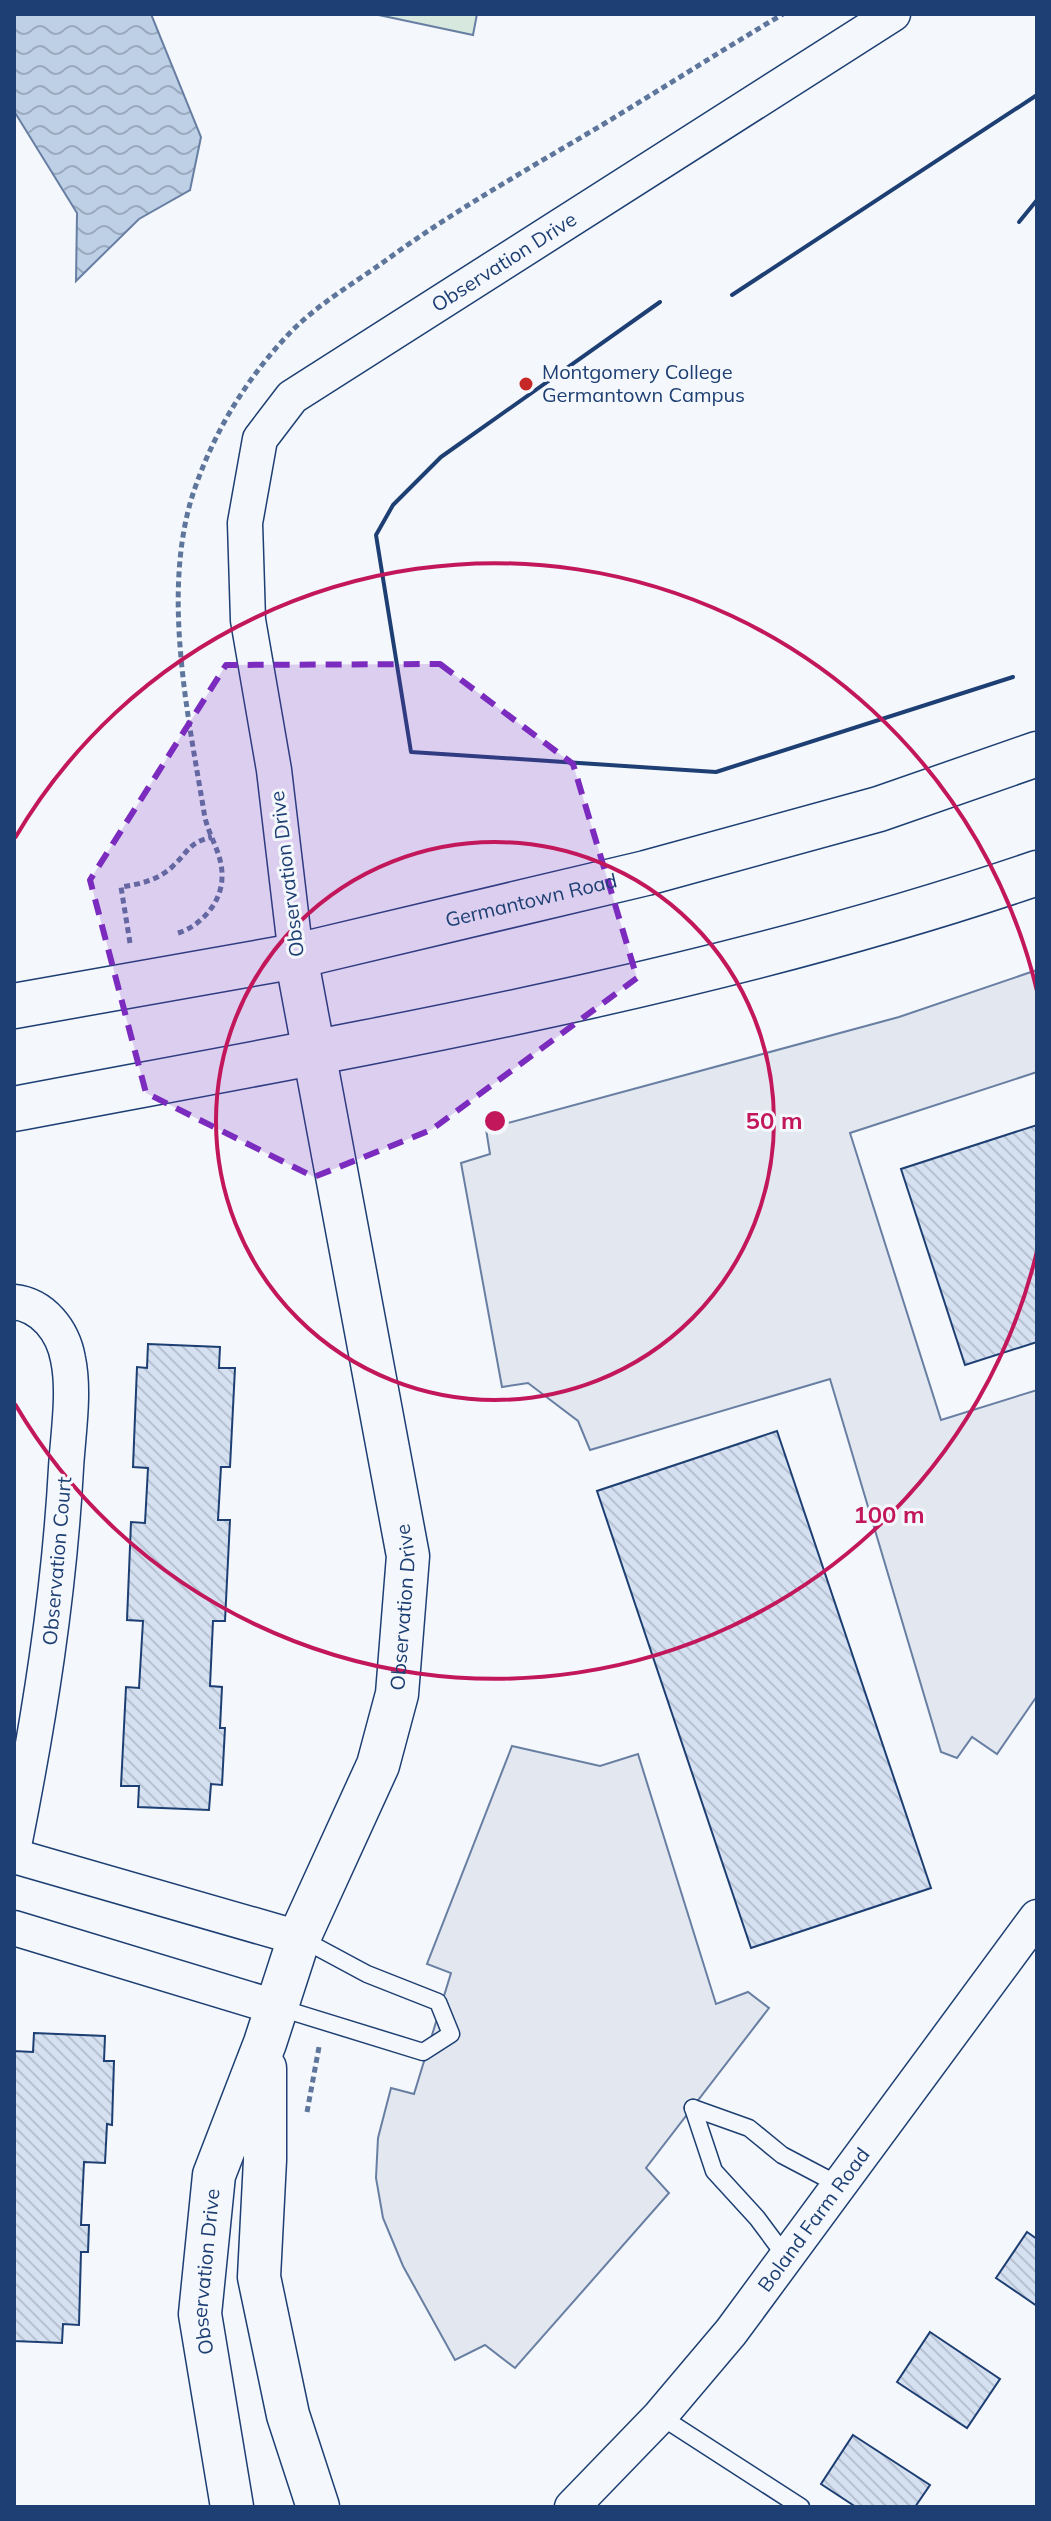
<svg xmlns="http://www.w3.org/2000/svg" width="1051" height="2521" font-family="Mulish,sans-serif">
	<defs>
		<pattern id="water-waves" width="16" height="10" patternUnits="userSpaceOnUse" patternTransform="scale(2)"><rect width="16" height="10" fill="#bed0e5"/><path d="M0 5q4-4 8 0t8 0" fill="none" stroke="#9aaabe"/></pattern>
		<pattern id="building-back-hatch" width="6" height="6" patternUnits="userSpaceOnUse" patternTransform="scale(2)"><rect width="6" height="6" fill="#d5e0f0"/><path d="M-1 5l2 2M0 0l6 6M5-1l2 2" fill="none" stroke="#b6c1d1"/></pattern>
	</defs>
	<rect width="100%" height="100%" fill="#f4f7fb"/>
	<path fill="#d7e8df" stroke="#687fa3" stroke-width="2" d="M 374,14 L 477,14 L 473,35 Z"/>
	<g fill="#e3e8f0" stroke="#687fa3" stroke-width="2">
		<path d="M 1037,970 L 1037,1072 L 850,1133 L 941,1420 L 1037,1390 L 1037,1696 L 997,1754 L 972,1737 L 957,1758 L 941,1752 L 830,1379 L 590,1450 L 578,1421 L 528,1383 L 502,1387 L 461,1163 L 490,1154 L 486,1129 L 899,1017 Z"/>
		<path d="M 512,1746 L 600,1766 L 638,1754 L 716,2004 L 748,1992 L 769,2008 L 646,2168 L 669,2193 L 515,2368 L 485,2345 L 455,2360 L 403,2266 L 383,2218 L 376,2178 L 378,2138 L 391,2088 L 414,2094 L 451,1973 L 427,1964 Z"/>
	</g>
	<path fill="url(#water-waves)" stroke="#687fa3" stroke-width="2" d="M 14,14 L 151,14 L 201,137 L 190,190 L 139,219 L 76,281 L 77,213 L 14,111 Z"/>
	<g fill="url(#building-back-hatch)" stroke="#1d3f73" stroke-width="2">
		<path d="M 1037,1125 L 1037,1342 L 965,1365 L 901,1169 Z"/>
		<path d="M 148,1344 L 220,1347 L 219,1368 L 235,1368 L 230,1467 L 221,1467 L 218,1520 L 230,1520 L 225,1621 L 213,1621 L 210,1686 L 222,1687 L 220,1728 L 225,1728 L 222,1785 L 211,1784 L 209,1810 L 138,1807 L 139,1786 L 121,1786 L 126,1687 L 139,1688 L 143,1621 L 127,1620 L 131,1522 L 145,1523 L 148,1468 L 133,1467 L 137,1367 L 147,1368 Z"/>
		<path d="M 777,1431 L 931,1888 L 751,1948 L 597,1491 Z"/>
		<path d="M 34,2033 L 105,2036 L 104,2061 L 114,2061 L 112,2125 L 107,2124 L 105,2163 L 84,2162 L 81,2225 L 89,2225 L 88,2252 L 81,2252 L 79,2325 L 63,2324 L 62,2343 L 14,2341 L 14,2051 L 33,2052 Z"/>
		<path d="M 1027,2232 L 1037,2239 L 1037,2306 L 996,2278 Z"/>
		<path d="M 930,2332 L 1000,2379 L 967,2428 L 897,2382 Z"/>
		<path d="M 853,2435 L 930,2485 L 915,2507 L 856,2507 L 821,2484 Z"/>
	</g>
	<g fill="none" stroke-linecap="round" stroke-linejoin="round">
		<g stroke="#1d3f73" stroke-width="19">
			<g id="service">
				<path d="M 277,2007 L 423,2052 L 451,2034 L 438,2002 L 367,1974 L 300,1938"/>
				<path d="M 693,2108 L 714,2171 L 757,2218 L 786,2257"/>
				<path d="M 693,2108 L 749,2128 L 782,2155 L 839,2185"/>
				<path d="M 660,2416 L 801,2507"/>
			</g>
		</g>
		<g stroke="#1d3f73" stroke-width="37">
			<g id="minor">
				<path id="s1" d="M 296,956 L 274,770 L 248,620 L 245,523 L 260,439 L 292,397 L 893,14"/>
				<path d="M 14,1302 C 43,1305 63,1331 68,1359 C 75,1392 68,1434 66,1468 C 59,1596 39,1720 14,1846"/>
				<path d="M 14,1856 L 299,1938"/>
				<path d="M 14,1928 L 275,2007"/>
				<path id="s2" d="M 572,2507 L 660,2416 L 731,2332 L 1037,1917"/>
			</g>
		</g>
		<g stroke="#1d3f73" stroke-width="45">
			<g id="tertiary">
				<path d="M 265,2068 L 265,2160 L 259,2277 L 288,2415 L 318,2507"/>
				<path id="s3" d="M 232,2507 L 200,2314 L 214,2175 L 265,2043 L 299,1938 L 378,1765 L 397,1694 L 408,1556 L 296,956"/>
			</g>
		</g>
		<g stroke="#1d3f73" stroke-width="47">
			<g id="primary">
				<path id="s4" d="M 14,1006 L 296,956 L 646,873 L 879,809 L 1037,754"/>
				<path d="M 14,1109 C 357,1044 706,986 1037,873"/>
			</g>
		</g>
		<g stroke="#5e769c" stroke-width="5" stroke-dasharray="6 4" stroke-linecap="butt">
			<path d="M 178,933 C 201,926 222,902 222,877 C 223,853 207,835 204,812 C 187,710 160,584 196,485 C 216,429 246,380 286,337 C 313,307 353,284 385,261 C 456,209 532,167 607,122 C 666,86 724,49 783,14"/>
			<path d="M 130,943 L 121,887 C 140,884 159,880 173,866 C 190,850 188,843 212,837"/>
			<path d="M 307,2112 L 319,2047"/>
		</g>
		<use href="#service" stroke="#f4f7fb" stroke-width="16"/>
		<use href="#minor" stroke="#f4f7fb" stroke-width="34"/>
		<use href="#tertiary" stroke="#f4f7fb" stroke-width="42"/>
		<use href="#primary" stroke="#f4f7fb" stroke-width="44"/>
		<g stroke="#1d3f73" stroke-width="4">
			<path d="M 1019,222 L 1037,200"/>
			<path d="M 732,295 L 1037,95"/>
			<path d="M 660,302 L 441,457 L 393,505 L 376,535 L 411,752 L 716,772 L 1013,677"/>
		</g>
	</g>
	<path fill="#7b2cbf" fill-opacity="0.2" stroke="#7b2cbf" stroke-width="6" stroke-dasharray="16 10" stroke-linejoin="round" d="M 440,664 L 573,764 L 637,978 L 431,1130 L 314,1177 L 146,1093 L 90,880 L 226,665 Z"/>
	<g fill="none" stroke="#c2185b" stroke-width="4">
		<circle cx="495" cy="1121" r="279"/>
		<path d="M1037 1251A557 557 0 0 1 15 1404M15 838A557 557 0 0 1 1037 991"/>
	</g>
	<circle fill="#c62828" stroke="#f4f7fb" stroke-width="3" cx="526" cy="384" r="8"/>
	<g text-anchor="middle" stroke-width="6" stroke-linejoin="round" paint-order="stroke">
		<g font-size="20" fill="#1d3f73" stroke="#f4f7fb">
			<text dy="7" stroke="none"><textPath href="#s1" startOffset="826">Observation Drive</textPath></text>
			<text transform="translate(287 874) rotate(-97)" y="7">Observation Drive</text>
			<text dy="7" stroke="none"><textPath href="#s4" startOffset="528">Germantown Road</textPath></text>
			<text transform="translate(57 1561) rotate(-85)" y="7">Observation Court</text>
			<text dy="7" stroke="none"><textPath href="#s3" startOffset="938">Observation Drive</textPath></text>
			<text dy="7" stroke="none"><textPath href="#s2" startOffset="376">Boland Farm Road</textPath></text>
			<text dy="7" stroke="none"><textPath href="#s3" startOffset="238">Observation Drive</textPath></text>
		</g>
		<g font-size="20" fill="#1d3f73" stroke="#f4f7fb" text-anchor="start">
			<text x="542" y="379">Montgomery College<tspan x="542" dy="23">Germantown Campus</tspan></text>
		</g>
	</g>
	<circle cx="495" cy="1121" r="12" fill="#c2185b" stroke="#f4f7fb" stroke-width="4"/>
	<g font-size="24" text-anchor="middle" font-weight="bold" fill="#c2185b" stroke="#f4f7fb" stroke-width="6" stroke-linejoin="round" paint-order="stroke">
		<text x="774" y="1129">50 m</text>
		<text x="889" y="1523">100 m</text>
	</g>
	<rect width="1051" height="2521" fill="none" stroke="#1d3f73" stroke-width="32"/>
</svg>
